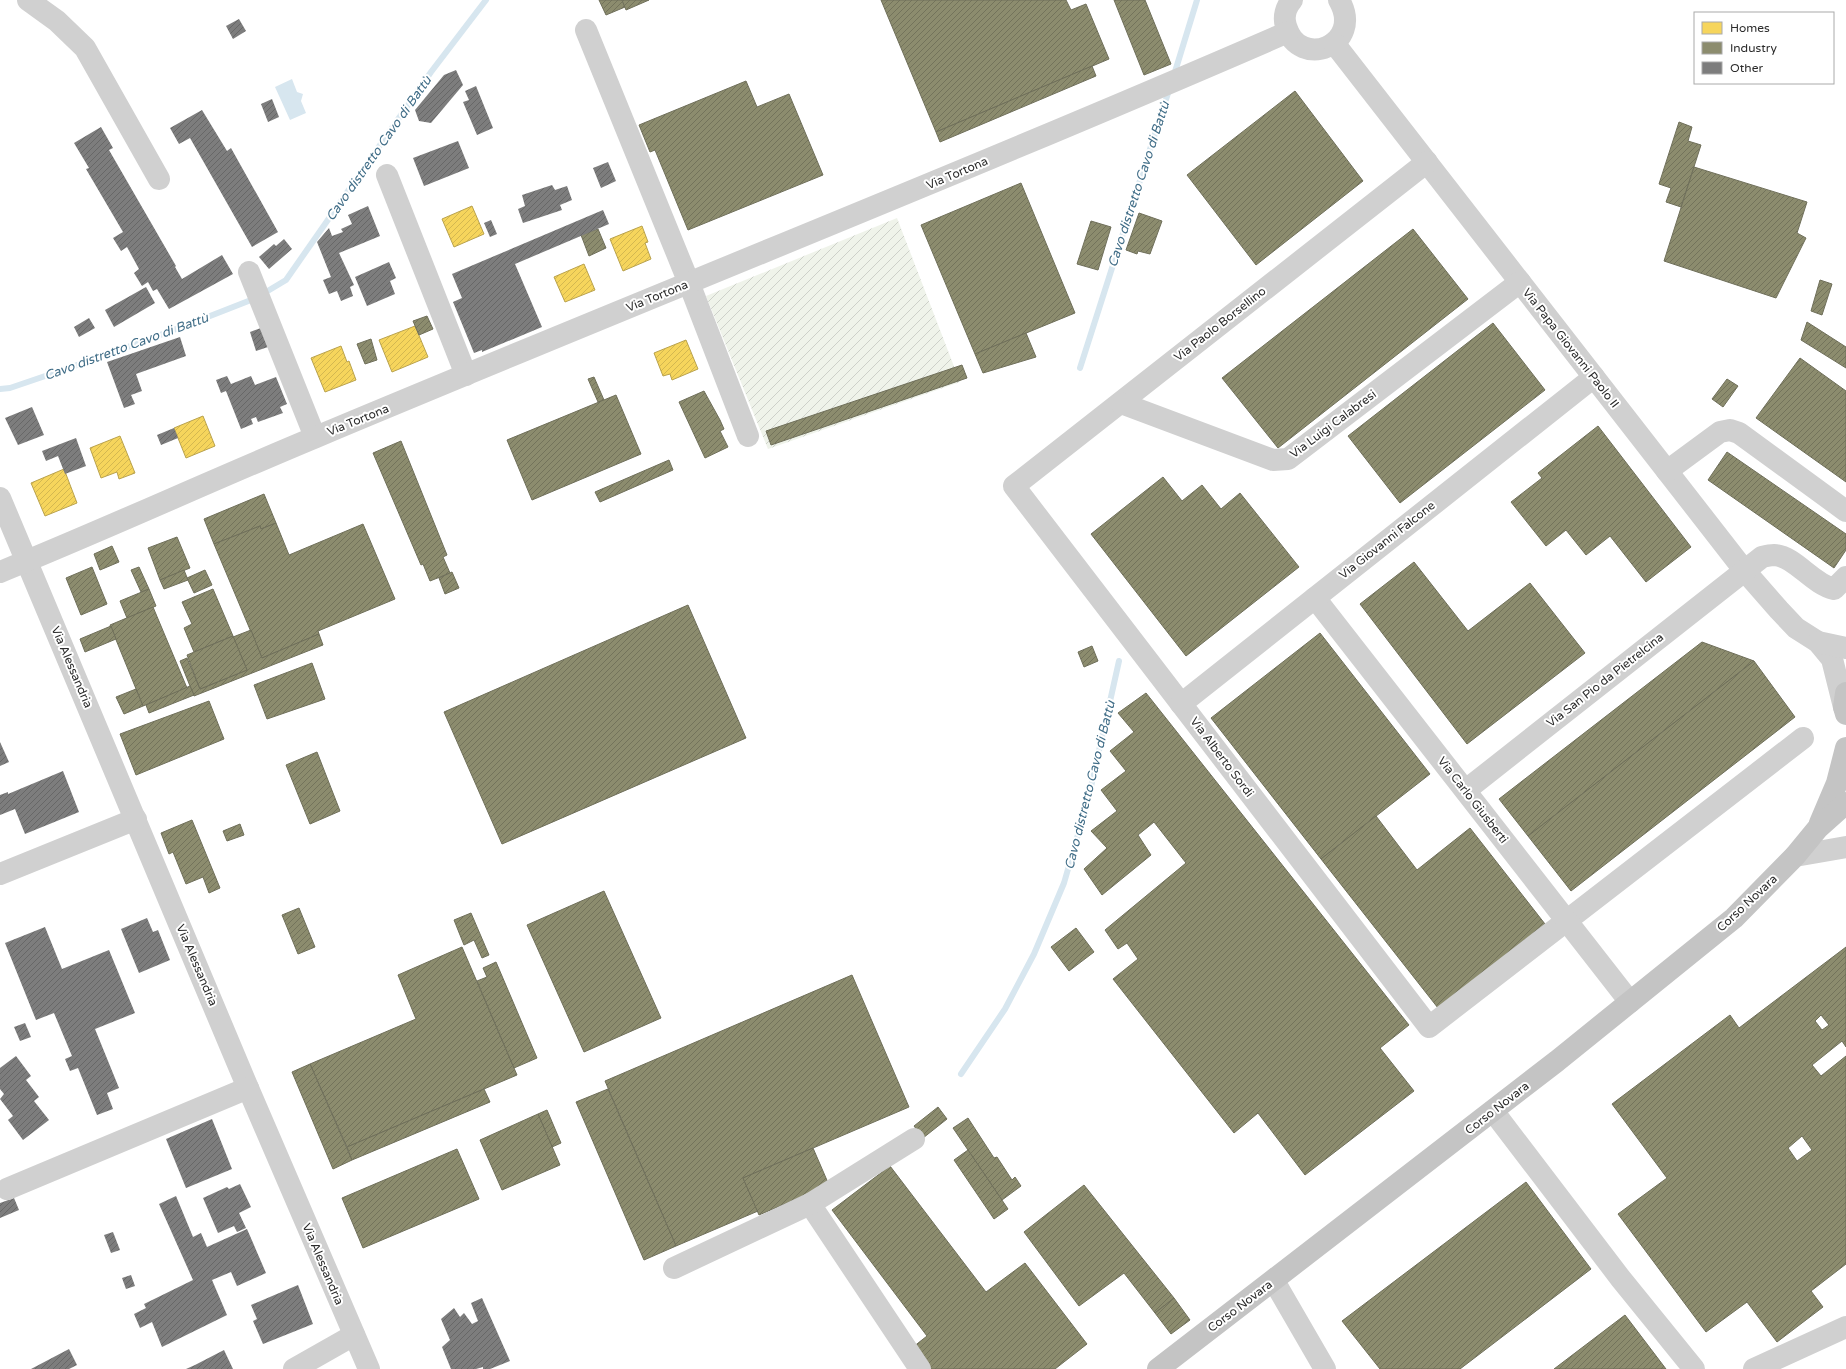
<svg xmlns="http://www.w3.org/2000/svg" width="1846" height="1369" font-family="'Varela Round',sans-serif">
	<defs>
		<pattern id="garden-furrows" width="10" height="10" patternUnits="userSpaceOnUse"><rect width="10" height="10" fill="#eff3ea"/><path d="M-1 1l2-2M0 10L10 0M9 11l2-2" fill="none" stroke="#cdd0c9"/></pattern>
		<pattern id="homes-hatch" width="6" height="6" patternUnits="userSpaceOnUse"><rect width="6" height="6" fill="#f6d55c"/><path d="M-1 1l2-2M0 6l6-6M5 7l2-2" fill="none" stroke="#d3b750"/></pattern>
		<pattern id="industry-hatch" width="6" height="6" patternUnits="userSpaceOnUse"><rect width="6" height="6" fill="#8c8c6e"/><path d="M-1 1l2-2M0 6l6-6M5 7l2-2" fill="none" stroke="#73735b"/></pattern>
		<pattern id="building-hatch" width="6" height="6" patternUnits="userSpaceOnUse"><rect width="6" height="6" fill="#7d7d7d"/><path d="M-1 1l2-2M0 6l6-6M5 7l2-2" fill="none" stroke="#676767"/></pattern>
	</defs>
	<rect width="100%" height="100%" fill="#fff"/>
	<path fill="url(#garden-furrows)" d="M 897,218 L 960,382 L 768,449 L 706,296 Z"/>
	<path fill="#d7e6ef" d="M 292,79 L 297,92 L 303,94 L 301,101 L 306,113 L 290,120 L 275,87 Z"/>
	<g fill="url(#homes-hatch)" stroke="#b9a24d">
		<path d="M 472,206 L 484,234 L 454,247 L 442,219 Z"/>
		<path d="M 642,226 L 648,242 L 645,243 L 651,259 L 623,271 L 610,239 Z"/>
		<path d="M 584,264 L 595,290 L 565,302 L 554,277 Z"/>
		<path d="M 415,326 L 428,357 L 392,372 L 379,340 Z"/>
		<path d="M 686,340 L 698,369 L 672,380 L 670,374 L 663,376 L 654,353 Z"/>
		<path d="M 341,346 L 347,362 L 349,361 L 356,380 L 325,392 L 311,358 Z"/>
		<path d="M 203,416 L 215,446 L 186,458 L 174,428 Z"/>
		<path d="M 120,436 L 135,473 L 119,479 L 117,472 L 101,478 L 90,448 Z"/>
		<path d="M 64,469 L 77,503 L 45,516 L 31,483 Z"/>
	</g>
	<g fill="url(#industry-hatch)" stroke="#6f6f5a" fill-rule="evenodd">
		<path d="M 599,0 L 622,0 L 625,7 L 606,15 Z"/>
		<path d="M 622,0 L 649,0 L 626,10 Z"/>
		<path d="M 881,0 L 1066,0 L 1071,10 L 1086,4 L 1109,59 L 936,132 Z"/>
		<path d="M 1114,0 L 1145,0 L 1171,64 L 1144,75 Z"/>
		<path d="M 1092,66 L 1096,76 L 940,142 L 936,132 Z"/>
		<path d="M 746,81 L 757,107 L 789,94 L 823,175 L 688,230 L 655,150 L 650,152 L 639,125 Z"/>
		<path d="M 1295,91 L 1363,181 L 1256,265 L 1187,175 Z"/>
		<path d="M 1679,122 L 1692,127 L 1688,141 L 1701,145 L 1681,207 L 1666,202 L 1671,188 L 1659,184 Z"/>
		<path d="M 1694,167 L 1807,202 L 1797,233 L 1806,238 L 1776,298 L 1664,261 Z"/>
		<path d="M 1021,183 L 1075,313 L 975,354 L 921,225 Z"/>
		<path d="M 1139,213 L 1162,221 L 1150,254 L 1138,251 L 1137,254 L 1126,250 Z"/>
		<path d="M 1091,221 L 1111,227 L 1098,270 L 1077,264 Z"/>
		<path d="M 598,229 L 606,248 L 589,256 L 581,235 Z"/>
		<path d="M 1413,229 L 1468,299 L 1278,448 L 1222,378 Z"/>
		<path d="M 1820,280 L 1832,284 L 1822,315 L 1811,311 Z"/>
		<path d="M 427,316 L 433,329 L 419,335 L 413,321 Z"/>
		<path d="M 1807,322 L 1846,347 L 1846,368 L 1801,340 Z"/>
		<path d="M 1493,323 L 1545,390 L 1400,503 L 1348,436 Z"/>
		<path d="M 1026,333 L 1036,357 L 983,373 L 975,354 Z"/>
		<path d="M 371,339 L 377,360 L 365,364 L 357,344 Z"/>
		<path d="M 1800,358 L 1846,391 L 1846,482 L 1756,418 Z"/>
		<path d="M 962,365 L 967,378 L 771,445 L 766,431 Z"/>
		<path d="M 594,377 L 604,400 L 598,402 L 588,379 Z"/>
		<path d="M 1727,379 L 1738,386 L 1723,407 L 1712,399 Z"/>
		<path d="M 704,391 L 720,420 L 724,429 L 720,431 L 728,447 L 705,458 L 679,402 Z"/>
		<path d="M 616,395 L 641,454 L 532,500 L 507,440 Z"/>
		<path d="M 1598,426 L 1691,547 L 1646,582 L 1610,536 L 1586,555 L 1566,530 L 1546,546 L 1511,502 L 1542,478 L 1538,473 Z"/>
		<path d="M 401,441 L 447,555 L 443,557 L 450,573 L 430,581 L 423,564 L 421,565 L 373,453 Z"/>
		<path d="M 1727,452 L 1846,534 L 1846,550 L 1834,568 L 1708,480 Z"/>
		<path d="M 669,460 L 673,470 L 600,502 L 595,492 Z"/>
		<path d="M 1163,477 L 1182,501 L 1202,485 L 1221,509 L 1240,493 L 1299,567 L 1186,656 L 1091,534 Z"/>
		<path d="M 264,494 L 276,523 L 261,529 L 260,526 L 214,544 L 204,519 Z"/>
		<path d="M 276,523 L 289,555 L 363,524 L 395,599 L 318,631 L 319,634 L 262,658 L 214,544 L 260,526 L 261,529 Z"/>
		<path d="M 177,537 L 190,568 L 160,580 L 148,548 Z"/>
		<path d="M 112,546 L 119,562 L 100,570 L 94,554 Z"/>
		<path d="M 1414,562 L 1468,631 L 1530,583 L 1585,653 L 1467,744 L 1360,604 Z"/>
		<path d="M 92,567 L 107,604 L 81,615 L 66,578 Z"/>
		<path d="M 139,567 L 149,589 L 141,592 L 131,570 Z"/>
		<path d="M 184,570 L 188,580 L 164,589 L 160,580 Z"/>
		<path d="M 205,570 L 212,585 L 194,593 L 187,578 Z"/>
		<path d="M 452,572 L 459,588 L 445,594 L 439,578 Z"/>
		<path d="M 149,589 L 156,606 L 127,618 L 120,601 Z"/>
		<path d="M 213,589 L 233,636 L 194,652 L 184,628 L 192,624 L 182,602 Z"/>
		<path d="M 688,605 L 746,738 L 502,844 L 444,712 Z"/>
		<path d="M 153,607 L 187,688 L 143,706 L 110,625 Z"/>
		<path d="M 111,626 L 116,639 L 85,652 L 80,639 Z"/>
		<path d="M 251,630 L 262,658 L 319,634 L 323,645 L 194,696 L 180,661 L 187,658 L 200,689 L 247,670 L 233,637 Z"/>
		<path d="M 1320,633 L 1430,774 L 1321,859 L 1211,718 Z"/>
		<path d="M 233,636 L 247,670 L 200,689 L 187,655 Z"/>
		<path d="M 1702,642 L 1754,661 L 1528,836 L 1499,799 Z"/>
		<path d="M 1092,646 L 1098,661 L 1084,667 L 1078,652 Z"/>
		<path d="M 1754,661 L 1795,717 L 1571,891 L 1528,836 Z"/>
		<path d="M 312,663 L 325,699 L 267,719 L 254,685 Z"/>
		<path d="M 190,686 L 194,695 L 149,713 L 146,705 Z"/>
		<path d="M 136,689 L 143,706 L 124,714 L 116,697 Z"/>
		<path d="M 1146,693 L 1409,1025 L 1380,1048 L 1414,1091 L 1305,1175 L 1258,1113 L 1234,1133 L 1113,979 L 1138,959 L 1127,943 L 1118,949 L 1105,930 L 1186,863 L 1154,822 L 1138,835 L 1151,855 L 1102,895 L 1084,869 L 1107,848 L 1091,831 L 1117,811 L 1101,790 L 1126,771 L 1110,751 L 1134,732 L 1118,713 Z"/>
		<path d="M 209,701 L 224,739 L 136,775 L 120,734 Z"/>
		<path d="M 317,752 L 340,811 L 310,824 L 286,765 Z"/>
		<path d="M 1376,816 L 1417,870 L 1470,828 L 1545,924 L 1438,1008 L 1321,859 Z"/>
		<path d="M 192,820 L 220,888 L 209,893 L 203,877 L 186,884 L 173,852 L 169,854 L 161,833 Z"/>
		<path d="M 240,824 L 244,835 L 227,841 L 223,831 Z"/>
		<path d="M 604,891 L 661,1018 L 584,1052 L 527,925 Z"/>
		<path d="M 299,908 L 315,947 L 298,954 L 282,915 Z"/>
		<path d="M 471,913 L 489,955 L 482,958 L 474,940 L 464,945 L 454,920 Z"/>
		<path d="M 1076,928 L 1094,952 L 1069,971 L 1051,947 Z"/>
		<path d="M 462,947 L 517,1075 L 347,1147 L 310,1064 L 416,1019 L 398,975 Z"/>
		<path d="M 1846,947 L 1846,1047 L 1842,1041 L 1812,1065 L 1821,1076 L 1846,1056 L 1846,1264 L 1811,1291 L 1823,1307 L 1777,1342 L 1747,1302 L 1706,1332 L 1618,1214 L 1667,1178 L 1612,1104 L 1730,1015 L 1739,1028 ZM 1821,1015 L 1829,1025 L 1822,1030 L 1815,1021 ZM 1802,1136 L 1812,1150 L 1797,1161 L 1788,1148 Z"/>
		<path d="M 496,962 L 537,1058 L 514,1068 L 477,981 L 487,977 L 483,968 Z"/>
		<path d="M 852,975 L 909,1107 L 743,1178 L 758,1211 L 676,1246 L 605,1081 Z"/>
		<path d="M 310,1064 L 352,1160 L 333,1169 L 292,1072 Z"/>
		<path d="M 484,1089 L 490,1102 L 352,1160 L 347,1147 Z"/>
		<path d="M 608,1089 L 676,1246 L 644,1260 L 576,1102 Z"/>
		<path d="M 938,1107 L 947,1119 L 923,1138 L 914,1126 Z"/>
		<path d="M 547,1110 L 561,1143 L 552,1147 L 538,1114 Z"/>
		<path d="M 538,1114 L 560,1165 L 502,1190 L 480,1140 Z"/>
		<path d="M 968,1118 L 994,1158 L 997,1157 L 1012,1180 L 1015,1177 L 1021,1186 L 1002,1200 L 953,1128 Z"/>
		<path d="M 813,1148 L 829,1185 L 759,1215 L 743,1178 Z"/>
		<path d="M 457,1149 L 479,1199 L 363,1248 L 342,1198 Z"/>
		<path d="M 968,1150 L 1008,1209 L 994,1219 L 954,1160 Z"/>
		<path d="M 890,1166 L 986,1292 L 1025,1263 L 1087,1344 L 1055,1369 L 922,1369 L 908,1351 L 927,1336 L 832,1210 Z"/>
		<path d="M 1526,1182 L 1591,1269 L 1460,1369 L 1380,1369 L 1342,1321 Z"/>
		<path d="M 1084,1185 L 1174,1298 L 1155,1313 L 1124,1273 L 1079,1306 L 1024,1232 Z"/>
		<path d="M 1174,1298 L 1190,1320 L 1171,1334 L 1155,1313 Z"/>
		<path d="M 1625,1315 L 1666,1369 L 1554,1369 Z"/>
	</g>
	<g fill="none" stroke-linecap="round" stroke-linejoin="round">
		<g stroke="#d7e6ef" stroke-width="6">
			<path d="M 1174,75 L 1197,0"/>
			<path d="M 266,292 L 286,280 L 431,72 L 486,0"/>
			<path d="M 1080,368 L 1169,90"/>
			<path d="M 0,389 L 10,388 C 91,361 171,332 251,300"/>
			<path d="M 961,1074 L 1005,1009 L 1034,954 L 1064,883 L 1088,800 L 1119,661"/>
		</g>
	</g>
	<g fill="url(#building-hatch)">
		<path d="M 239,19 L 246,31 L 233,39 L 226,26 Z"/>
		<path d="M 456,70 L 463,85 L 431,123 L 419,121 L 415,110 L 444,75 Z"/>
		<path d="M 476,86 L 493,128 L 477,135 L 463,102 L 469,100 L 465,91 Z"/>
		<path d="M 272,99 L 279,117 L 268,122 L 261,104 Z"/>
		<path d="M 202,110 L 227,151 L 231,148 L 278,232 L 252,247 L 190,138 L 179,144 L 170,128 Z"/>
		<path d="M 101,127 L 113,148 L 109,150 L 176,266 L 175,267 L 182,279 L 222,255 L 233,274 L 169,309 L 157,289 L 153,291 L 148,282 L 142,286 L 134,273 L 139,269 L 127,247 L 121,251 L 113,238 L 123,232 L 86,169 L 89,168 L 74,143 Z"/>
		<path d="M 458,141 L 469,168 L 424,186 L 413,158 Z"/>
		<path d="M 608,162 L 616,181 L 601,188 L 593,168 Z"/>
		<path d="M 552,185 L 555,190 L 567,186 L 572,200 L 560,205 L 562,210 L 523,223 L 518,209 L 525,206 L 522,195 Z"/>
		<path d="M 368,206 L 380,236 L 339,253 L 354,285 L 350,287 L 353,296 L 341,301 L 337,291 L 329,294 L 323,280 L 331,277 L 317,242 L 329,228 L 332,236 L 343,232 L 341,229 L 352,224 L 348,215 Z"/>
		<path d="M 603,210 L 609,224 L 515,264 L 542,327 L 482,352 L 482,350 L 474,353 L 453,302 L 462,298 L 452,274 Z"/>
		<path d="M 491,220 L 497,234 L 490,237 L 484,223 Z"/>
		<path d="M 284,239 L 292,249 L 269,269 L 259,257 L 274,244 L 276,246 Z"/>
		<path d="M 389,262 L 396,278 L 390,281 L 395,294 L 367,306 L 355,277 Z"/>
		<path d="M 146,287 L 155,303 L 114,327 L 105,310 Z"/>
		<path d="M 89,318 L 95,328 L 79,337 L 74,327 Z"/>
		<path d="M 261,328 L 268,347 L 256,351 L 250,332 Z"/>
		<path d="M 180,337 L 186,356 L 136,374 L 142,391 L 131,395 L 135,404 L 124,408 L 107,362 Z"/>
		<path d="M 227,376 L 231,384 L 251,376 L 255,385 L 276,377 L 287,404 L 280,407 L 283,413 L 258,422 L 256,417 L 251,419 L 253,424 L 241,429 L 226,391 L 221,393 L 216,380 Z"/>
		<path d="M 32,407 L 44,435 L 18,445 L 5,418 Z"/>
		<path d="M 174,428 L 178,438 L 161,445 L 157,435 Z"/>
		<path d="M 76,438 L 86,466 L 65,474 L 58,456 L 46,461 L 42,451 Z"/>
		<path d="M 0,742 L 9,762 L 0,766 Z"/>
		<path d="M 63,771 L 79,812 L 25,834 L 15,809 L 0,815 L 0,795 L 8,792 L 8,794 Z"/>
		<path d="M 147,918 L 153,932 L 158,930 L 170,960 L 139,973 L 121,929 Z"/>
		<path d="M 45,927 L 62,969 L 109,950 L 135,1013 L 95,1029 L 119,1088 L 107,1093 L 113,1109 L 97,1115 L 78,1068 L 70,1071 L 65,1059 L 72,1056 L 54,1013 L 36,1020 L 5,943 Z"/>
		<path d="M 25,1023 L 31,1037 L 20,1041 L 14,1027 Z"/>
		<path d="M 16,1056 L 31,1076 L 26,1080 L 39,1097 L 34,1101 L 49,1120 L 23,1140 L 8,1120 L 13,1116 L 0,1099 L 4,1094 L 0,1089 L 0,1068 Z"/>
		<path d="M 212,1119 L 232,1169 L 186,1188 L 166,1139 Z"/>
		<path d="M 240,1184 L 251,1207 L 239,1213 L 246,1228 L 237,1232 L 234,1226 L 218,1233 L 203,1198 L 227,1187 L 229,1189 Z"/>
		<path d="M 176,1196 L 193,1237 L 201,1233 L 207,1247 L 247,1229 L 266,1273 L 237,1286 L 231,1272 L 212,1280 L 227,1315 L 162,1347 L 152,1322 L 140,1328 L 134,1314 L 146,1308 L 144,1304 L 193,1280 L 159,1204 Z"/>
		<path d="M 14,1198 L 19,1210 L 0,1218 L 0,1203 Z"/>
		<path d="M 113,1232 L 120,1250 L 111,1253 L 104,1235 Z"/>
		<path d="M 131,1275 L 135,1286 L 126,1289 L 122,1278 Z"/>
		<path d="M 298,1285 L 313,1324 L 263,1344 L 253,1321 L 257,1319 L 251,1305 Z"/>
		<path d="M 482,1298 L 510,1361 L 490,1369 L 483,1369 L 483,1367 L 476,1369 L 451,1369 L 442,1347 L 450,1340 L 441,1319 L 454,1308 L 460,1317 L 464,1313 L 472,1324 L 478,1321 L 471,1303 Z"/>
		<path d="M 69,1349 L 77,1365 L 69,1369 L 31,1369 Z"/>
		<path d="M 224,1350 L 233,1369 L 186,1369 L 195,1365 Z"/>
	</g>
	<g fill="none" stroke-linecap="round" stroke-linejoin="round">
		<g stroke="#d0d0d0" stroke-width="22">
			<path d="M 28,0 L 57,21 L 85,48 L 159,179"/>
			<path d="M 1292,0 C 1286,7 1283,17 1286,26 C 1299,71 1365,45 1339,0"/>
			<path d="M 586,30 L 689,283 L 748,436"/>
			<path d="M 1334,43 L 1744,570 L 1779,610 L 1796,628 L 1818,642 L 1832,659 L 1844,707"/>
			<path d="M 1427,162 L 1014,486 L 1429,1027 L 1803,738"/>
			<path d="M 387,175 L 466,375"/>
			<path d="M 249,272 L 315,437"/>
			<path d="M 1121,403 L 1273,460 L 1288,459 L 1520,282"/>
			<path d="M 1667,471 L 1720,432 L 1730,430 L 1739,433 L 1846,511"/>
			<path d="M 0,498 L 248,1088 L 369,1369"/>
			<path d="M 0,572 C 106,529 210,481 316,437 C 640,301 966,172 1288,32"/>
			<path d="M 1315,598 L 1630,1002"/>
			<path d="M 1818,642 L 1846,648"/>
			<path d="M 1181,704 L 1594,377"/>
			<path d="M 1466,790 L 1762,557 C 1766,556 1770,555 1774,555 C 1795,556 1812,584 1834,589 L 1846,577"/>
			<path d="M 1795,856 L 1846,847"/>
			<path d="M 0,874 L 136,819"/>
			<path d="M 1493,1111 L 1621,1279 L 1694,1369"/>
			<path d="M 914,1139 L 810,1204 L 920,1369"/>
			<path d="M 7,1189 L 248,1088"/>
			<path d="M 674,1268 L 810,1204"/>
			<path d="M 1274,1281 L 1325,1369"/>
			<path d="M 294,1369 L 354,1335"/>
			<path d="M 1754,1369 L 1846,1327"/>
		</g>
		<g stroke="#c4c4c4" stroke-width="22">
			<path d="M 1846,693 L 1844,707 L 1846,714"/>
			<path d="M 1820,823 L 1837,783 L 1846,748"/>
			<path d="M 1158,1369 L 1557,1061 L 1734,918 L 1795,856 L 1818,828 L 1846,803"/>
		</g>
	</g>
	<g text-anchor="middle" stroke-width="4" stroke-linejoin="round" paint-order="stroke">
		<g font-size="12" fill="#2b2b2b" stroke="#fff">
			<text transform="translate(957 173) rotate(-23)" y="4">Via Tortona</text>
			<text transform="translate(657 296) rotate(-22)" y="4">Via Tortona</text>
			<text transform="translate(1220 324) rotate(-38)" y="4">Via Paolo Borsellino</text>
			<text transform="translate(1571 348) rotate(52)" y="4">Via Papa Giovanni Paolo II</text>
			<text transform="translate(358 420) rotate(-22)" y="4">Via Tortona</text>
			<text transform="translate(1333 424) rotate(-37)" y="4">Via Luigi Calabresi</text>
			<text transform="translate(1387 540) rotate(-38)" y="4">Via Giovanni Falcone</text>
			<text transform="translate(72 667) rotate(67)" y="4">Via Alessandria</text>
			<text transform="translate(1605 680) rotate(-38)" y="4">Via San Pio da Pietrelcina</text>
			<text transform="translate(1222 757) rotate(53)" y="4">Via Alberto Sordi</text>
			<text transform="translate(1473 800) rotate(52)" y="4">Via Carlo Giusberti</text>
			<text transform="translate(1747 903) rotate(-43)" y="4">Corso Novara</text>
			<text transform="translate(197 965) rotate(67)" y="4">Via Alessandria</text>
			<text transform="translate(1497 1108) rotate(-38)" y="4">Corso Novara</text>
			<text transform="translate(323 1264) rotate(67)" y="4">Via Alessandria</text>
			<text transform="translate(1240 1306) rotate(-37)" y="4">Corso Novara</text>
		</g>
		<g font-size="13" font-style="italic" fill="#406d87" stroke="#fff">
			<text transform="translate(378 148) rotate(-55)" y="5">Cavo distretto Cavo di Battù</text>
			<text transform="translate(1138 184) rotate(-72)" y="5">Cavo distretto Cavo di Battù</text>
			<text transform="translate(126 346) rotate(-20)" y="5">Cavo distretto Cavo di Battù</text>
			<text transform="translate(1089 785) rotate(-76)" y="5">Cavo distretto Cavo di Battù</text>
		</g>
	</g>
	<rect x="1694" y="12" width="140" height="72" fill="#ffffff" stroke="#aaaaaa"/>
	<rect x="1702" y="22" width="20" height="12" fill="#f6d55c" stroke="#aaaaaa"/>
	<text x="1730" y="32" font-size="12" fill="#2b2b2b">Homes</text>
	<rect x="1702" y="42" width="20" height="12" fill="#8c8c6e" stroke="#aaaaaa"/>
	<text x="1730" y="52" font-size="12" fill="#2b2b2b">Industry</text>
	<rect x="1702" y="62" width="20" height="12" fill="#7d7d7d" stroke="#aaaaaa"/>
	<text x="1730" y="72" font-size="12" fill="#2b2b2b">Other</text>
</svg>
